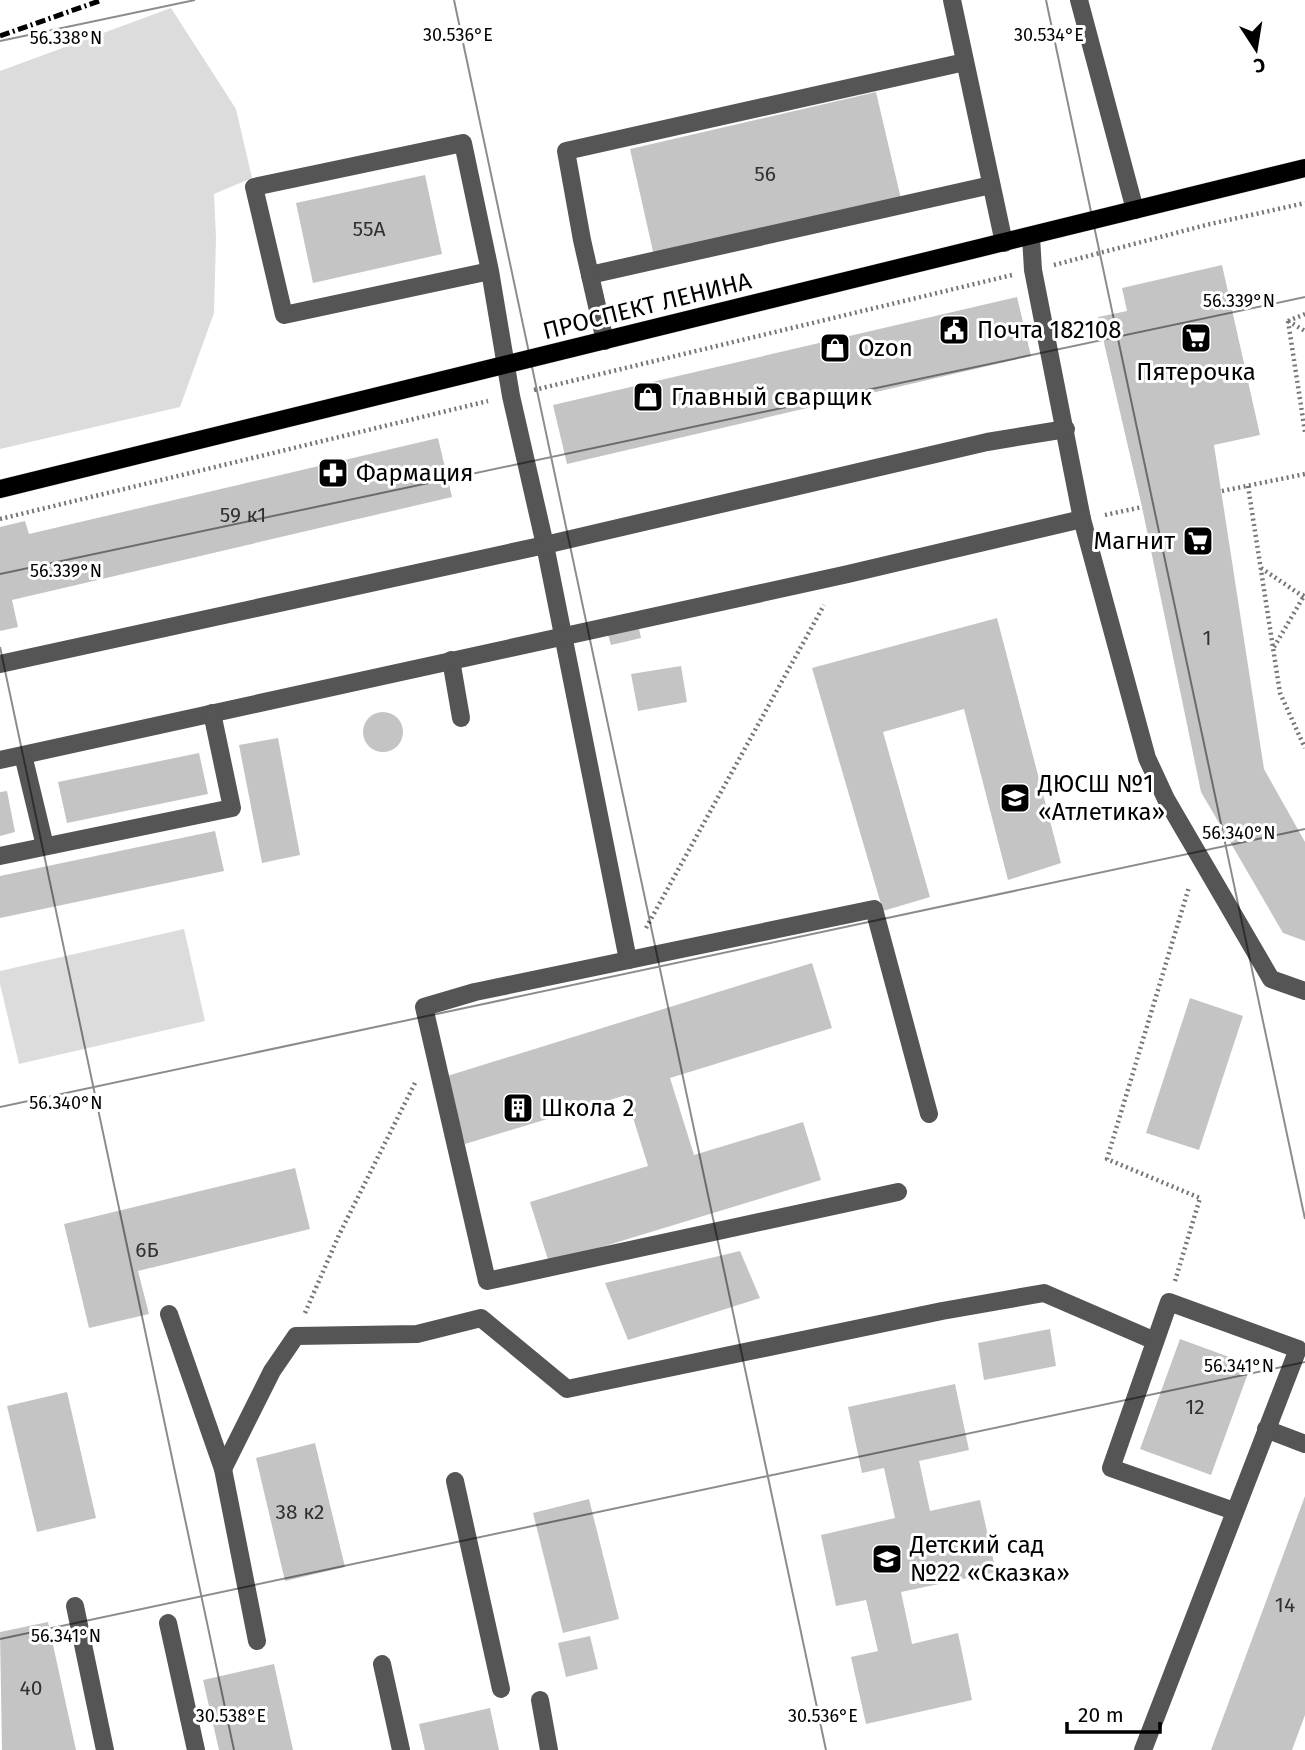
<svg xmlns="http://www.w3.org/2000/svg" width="1305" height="1750" font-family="'Fira Sans',sans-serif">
	<rect width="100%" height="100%" fill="#fff"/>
	<g fill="#dcdcdc">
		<path d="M 171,8 L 236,109 L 252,178 L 214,194 L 216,238 L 214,313 L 180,407 L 0,449 L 0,71 Z"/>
		<path d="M 184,929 L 205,1021 L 19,1064 L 0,984 L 0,971 Z"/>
	</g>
	<g fill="#c4c4c4">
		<path d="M 876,92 L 901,199 L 654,256 L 630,149 Z"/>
		<path d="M 425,175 L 442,254 L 313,283 L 296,203 Z"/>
		<path d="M 1222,265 L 1260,435 L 1214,445 L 1264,769 L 1305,842 L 1305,941 L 1283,933 L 1201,792 L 1142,507 L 1098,317 L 1127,311 L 1122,288 Z"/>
		<path d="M 1017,297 L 1031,356 L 567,464 L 553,405 Z"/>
		<path d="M 438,438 L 452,497 L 12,600 L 18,627 L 0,631 L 0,527 L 25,521 L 29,534 Z"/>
		<path d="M 997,618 L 1061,863 L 1008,880 L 964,709 L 883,732 L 930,897 L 883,911 L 812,668 Z"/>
		<path d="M 638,624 L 641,638 L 611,645 L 607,631 Z"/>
		<path d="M 681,666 L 687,702 L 638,711 L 631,674 Z"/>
		<circle cx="383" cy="732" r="20"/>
		<path d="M 278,738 L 300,855 L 262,863 L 239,745 Z"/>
		<path d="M 199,753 L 208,794 L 67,823 L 58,782 Z"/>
		<path d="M 7,791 L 15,832 L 0,836 L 0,792 Z"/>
		<path d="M 215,831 L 224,871 L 0,918 L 0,876 Z"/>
		<path d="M 812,963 L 832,1028 L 670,1078 L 694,1155 L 803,1122 L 821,1180 L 549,1263 L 530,1202 L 648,1166 L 626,1095 L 465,1144 L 444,1077 Z"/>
		<path d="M 1190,998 L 1243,1016 L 1199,1150 L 1146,1133 Z"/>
		<path d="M 295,1168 L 310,1229 L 138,1271 L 149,1314 L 89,1328 L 64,1224 Z"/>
		<path d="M 740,1251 L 760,1298 L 628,1340 L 605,1283 Z"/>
		<path d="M 1050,1329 L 1056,1366 L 984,1380 L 978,1343 Z"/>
		<path d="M 1180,1339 L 1251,1365 L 1211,1475 L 1140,1449 Z"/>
		<path d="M 955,1384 L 969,1450 L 919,1461 L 930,1511 L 980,1500 L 996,1572 L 901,1592 L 912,1644 L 958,1633 L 972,1700 L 866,1724 L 851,1657 L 878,1651 L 866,1600 L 836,1606 L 821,1535 L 895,1518 L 884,1468 L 862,1473 L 848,1407 Z"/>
		<path d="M 67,1392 L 96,1518 L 37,1532 L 7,1406 Z"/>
		<path d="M 315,1443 L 345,1567 L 285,1581 L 256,1458 Z"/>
		<path d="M 1305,1496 L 1305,1715 L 1292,1750 L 1211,1750 Z"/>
		<path d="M 589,1499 L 619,1619 L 563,1633 L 533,1513 Z"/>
		<path d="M 48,1622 L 76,1750 L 2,1750 L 0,1632 Z"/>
		<path d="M 590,1636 L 598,1669 L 566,1677 L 558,1643 Z"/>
		<path d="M 274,1664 L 293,1750 L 219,1750 L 203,1680 Z"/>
		<path d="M 490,1708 L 499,1750 L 425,1750 L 419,1724 Z"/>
	</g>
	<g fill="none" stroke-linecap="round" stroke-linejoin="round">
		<g stroke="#dbdbdb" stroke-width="19">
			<path id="major" d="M 0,489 L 1305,168"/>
		</g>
		<g stroke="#777" stroke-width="4.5" stroke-dasharray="2 3.5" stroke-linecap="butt">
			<path d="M 1054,265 L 1206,225 L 1305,203"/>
			<path d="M 1288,321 L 1305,432"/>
			<path d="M 1288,321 L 1305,331"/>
			<path d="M 1288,321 L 1305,314"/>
			<path d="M 534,390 L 1012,275"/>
			<path d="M 1248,486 L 1280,693 L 1305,748"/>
			<path d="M 1222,491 L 1305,474"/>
			<path d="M 1105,515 L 1142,507"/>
			<path d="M 0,519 L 488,401"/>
			<path d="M 1261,568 L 1304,597"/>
			<path d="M 1274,647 L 1305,594"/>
			<path d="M 646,928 L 824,605"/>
			<path d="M 1175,1281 L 1200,1198 L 1107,1159 L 1189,887"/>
			<path d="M 305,1313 L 339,1235 L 416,1081"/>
		</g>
		<g stroke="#555" stroke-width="18">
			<path d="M 952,0 L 1004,243"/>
			<path d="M 1079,0 L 1135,210"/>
			<path d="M 1031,237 L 1033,270 L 1082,519 L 1147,758 L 1166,799 L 1271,979 L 1305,991"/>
			<path d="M 490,271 L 284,315 L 254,187 L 463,143 L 490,271 L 511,396 L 545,545 L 628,960"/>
			<path d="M 590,275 L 991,185"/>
			<path d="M 605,341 L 582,240 L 566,151 L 965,62"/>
			<path d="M 451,660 L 461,718"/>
			<path d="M 0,664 L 545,545 L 987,442 L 1066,429"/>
			<path d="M 23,755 L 45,846"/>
			<path d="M 0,760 L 848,574 L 1082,519"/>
			<path d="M 0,856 L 232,808 L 212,713"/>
			<path d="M 898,1192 L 487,1281 L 424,1007 L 475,992 L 874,909 L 929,1114"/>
			<path d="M 169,1314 L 223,1469 L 257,1641"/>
			<path d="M 1266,1429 L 1305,1444"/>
			<path d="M 223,1469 L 272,1371 L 296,1336 L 417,1334 L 481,1318 L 567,1389 L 942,1311 L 1044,1293 L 1155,1341"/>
			<path d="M 455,1481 L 501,1689"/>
			<path d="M 75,1606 L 105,1750"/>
			<path d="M 168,1623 L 196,1750"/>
			<path d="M 382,1664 L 401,1750"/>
			<path d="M 540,1700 L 549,1750"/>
			<path d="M 1143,1750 L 1298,1349 L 1169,1302 L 1111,1468 L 1234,1511"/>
		</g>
		<use href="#major" stroke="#000" stroke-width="18"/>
		<path stroke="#000" stroke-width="5" stroke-dasharray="10 3.5 2 3.5" stroke-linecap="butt" d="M 0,36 L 102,0"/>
	</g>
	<path fill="none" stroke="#000" stroke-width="2" stroke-opacity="0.45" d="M 454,0 L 826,1750M 1046,0 L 1305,1219M 0,41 L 195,0M 0,574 L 1305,297M 0,647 L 234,1750M 0,1107 L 1305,829M 0,1639 L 1305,1362"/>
	<defs>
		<g id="civic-square" transform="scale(1.575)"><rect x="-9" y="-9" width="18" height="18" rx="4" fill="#000" stroke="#fff"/><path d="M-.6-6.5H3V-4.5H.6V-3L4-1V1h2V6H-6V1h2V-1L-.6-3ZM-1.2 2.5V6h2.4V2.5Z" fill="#fff"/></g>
		<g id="supermarket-square" transform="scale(1.575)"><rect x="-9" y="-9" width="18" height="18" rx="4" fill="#000" stroke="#fff"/><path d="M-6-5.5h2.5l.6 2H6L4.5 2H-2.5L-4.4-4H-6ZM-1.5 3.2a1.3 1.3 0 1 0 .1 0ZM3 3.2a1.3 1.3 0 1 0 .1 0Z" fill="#fff"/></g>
		<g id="shop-square" transform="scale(1.575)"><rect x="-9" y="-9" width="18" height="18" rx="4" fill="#000" stroke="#fff"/><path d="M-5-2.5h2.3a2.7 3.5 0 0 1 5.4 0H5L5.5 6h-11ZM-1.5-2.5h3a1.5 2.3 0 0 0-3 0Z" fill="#fff"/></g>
		<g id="pharmacy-square" transform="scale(1.575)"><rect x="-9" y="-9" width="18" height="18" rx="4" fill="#000" stroke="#fff"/><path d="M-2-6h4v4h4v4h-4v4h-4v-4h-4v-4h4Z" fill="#fff"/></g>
		<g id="school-square" transform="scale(1.575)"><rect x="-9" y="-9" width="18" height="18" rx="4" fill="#000" stroke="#fff"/><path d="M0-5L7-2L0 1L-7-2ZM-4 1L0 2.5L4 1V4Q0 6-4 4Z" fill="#fff"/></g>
		<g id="building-square" transform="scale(1.575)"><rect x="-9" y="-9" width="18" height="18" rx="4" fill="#000" stroke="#fff"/><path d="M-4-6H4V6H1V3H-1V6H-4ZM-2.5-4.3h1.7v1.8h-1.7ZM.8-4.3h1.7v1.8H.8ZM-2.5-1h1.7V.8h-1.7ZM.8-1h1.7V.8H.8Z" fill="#fff"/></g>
	</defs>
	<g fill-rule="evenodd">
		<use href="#civic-square" x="954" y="330"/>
		<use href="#supermarket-square" x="1196" y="338"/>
		<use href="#shop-square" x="835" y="348"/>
		<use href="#shop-square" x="648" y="397"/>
		<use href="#pharmacy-square" x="333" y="473"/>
		<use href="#supermarket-square" x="1198" y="541"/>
		<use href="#school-square" x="1015" y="798"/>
		<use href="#building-square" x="518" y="1108"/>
		<use href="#school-square" x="887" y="1559"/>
	</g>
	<g text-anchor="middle" stroke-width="6" stroke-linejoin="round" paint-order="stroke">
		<g font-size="21" fill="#313131">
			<text x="765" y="181">56</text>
			<text x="369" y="236">55А</text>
			<text x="243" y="522">59 к1</text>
			<text x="1207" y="645">1</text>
			<text x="147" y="1257">6Б</text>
			<text x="1195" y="1414">12</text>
			<text x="300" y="1519">38 к2</text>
			<text x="1285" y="1612">14</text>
			<text x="31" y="1695">40</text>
		</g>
		<g font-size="24" fill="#000" stroke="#fff">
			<text transform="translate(647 306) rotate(-14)" y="8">ПРОСПЕКТ ЛЕНИНА</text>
		</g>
		<g font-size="24" fill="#000" stroke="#fff" text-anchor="start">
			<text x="977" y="338">Почта 182108</text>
			<text x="858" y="356">Ozon</text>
			<text x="1196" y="380" text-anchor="middle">Пятерочка</text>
			<text x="671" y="405">Главный сварщик</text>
			<text x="356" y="481">Фармация</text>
			<text x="1175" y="549" text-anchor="end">Магнит</text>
			<text x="1038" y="792">ДЮСШ №1<tspan x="1038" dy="28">«Атлетика»</tspan></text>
			<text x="541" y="1116">Школа 2</text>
			<text x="910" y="1553">Детский сад<tspan x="910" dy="28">№22 «Сказка»</tspan></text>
		</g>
	</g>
	<g font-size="18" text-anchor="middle" fill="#000" stroke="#fff" stroke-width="6" stroke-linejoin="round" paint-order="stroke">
		<text x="458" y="41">30.536°E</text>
		<text x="1049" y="41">30.534°E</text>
		<text x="66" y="44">56.338°N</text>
		<text x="1239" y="307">56.339°N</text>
		<text x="66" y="577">56.339°N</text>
		<text x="1239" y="839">56.340°N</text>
		<text x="66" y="1109">56.340°N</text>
		<text x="1239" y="1372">56.341°N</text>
		<text x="66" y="1642">56.341°N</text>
		<text x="231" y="1722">30.538°E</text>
		<text x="823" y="1722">30.536°E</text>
	</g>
	<g transform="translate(1256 49) rotate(168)" stroke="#ffffff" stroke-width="5" paint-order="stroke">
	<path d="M0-5L12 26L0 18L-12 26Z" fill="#000000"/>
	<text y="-10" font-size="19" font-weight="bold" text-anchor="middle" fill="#000000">С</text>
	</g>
	<path d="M1067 1722v10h93v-10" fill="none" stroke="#000000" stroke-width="3.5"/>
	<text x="1078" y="1722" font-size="21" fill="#000000" stroke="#ffffff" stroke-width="5" paint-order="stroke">20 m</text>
</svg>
